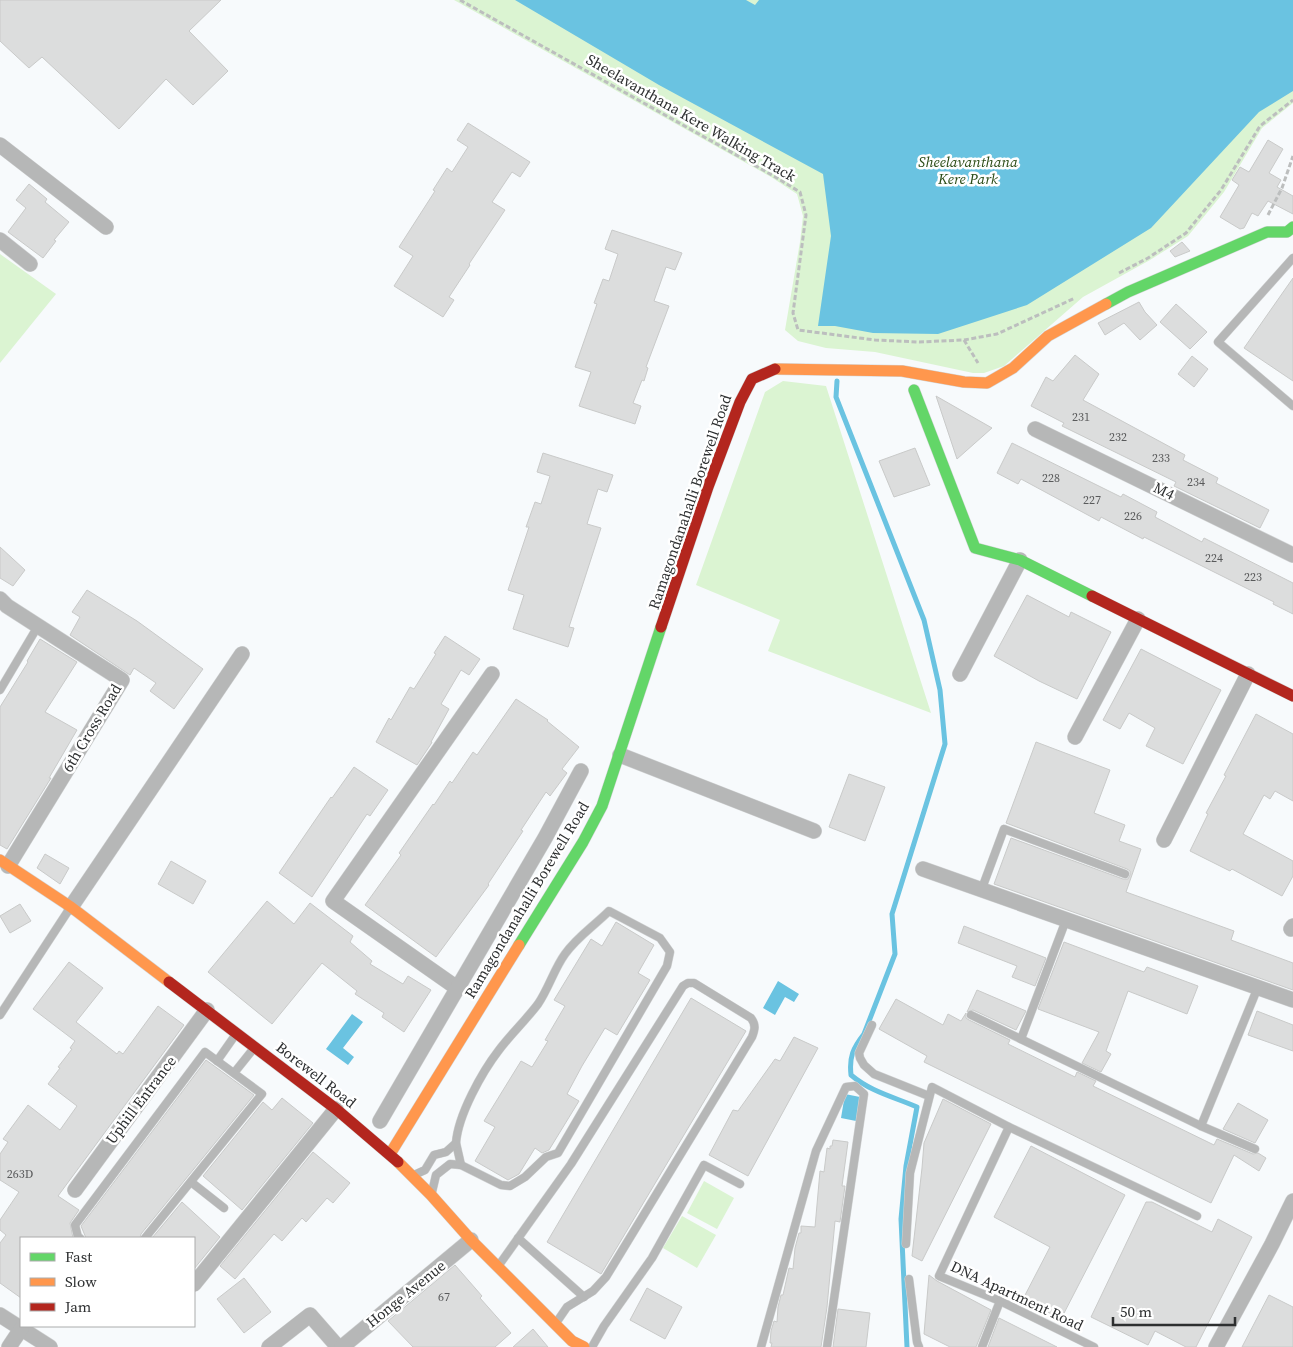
<svg xmlns="http://www.w3.org/2000/svg" width="1293" height="1347" font-family="'Source Serif 4',serif">
	<rect width="100%" height="100%" fill="#f7fafc"/>
	<g fill="#dbf4d2">
		<path d="M 454,0 L 1293,0 L 1293,103 L 1262,128 L 1224,192 L 1188,236 L 1150,260 L 1083,297 L 1004,366 L 984,373 L 973,373 L 875,352 L 826,348 L 798,341 L 785,330 L 800,242 L 803,216 L 797,194 L 771,177 Z"/>
		<path d="M 0,254 L 56,294 L 0,363 Z"/>
		<path d="M 783,381 L 826,386 L 931,713 L 768,651 L 780,620 L 696,585 L 765,392 Z"/>
		<path d="M 704,1181 L 734,1198 L 717,1229 L 687,1213 Z"/>
		<path d="M 682,1216 L 716,1235 L 697,1268 L 663,1248 Z"/>
	</g>
	<g fill="#6ac3e1">
		<path d="M 515,0 L 746,0 L 755,5 L 759,0 L 1293,0 L 1293,91 L 1259,112 L 1151,228 L 1027,305 L 938,334 L 873,333 L 835,326 L 818,326 L 831,236 L 823,174 L 659,85 Z"/>
		<path d="M 778,981 L 799,994 L 794,1002 L 785,997 L 775,1015 L 763,1008 Z"/>
		<path d="M 352,1014 L 363,1022 L 343,1048 L 354,1057 L 348,1065 L 326,1049 Z"/>
		<path d="M 845,1094 L 860,1097 L 856,1121 L 841,1118 Z"/>
	</g>
	<g fill="none" stroke-linecap="round" stroke-linejoin="round">
		<path stroke="#6ac3e1" stroke-width="5" d="M 837,381 L 836,397 L 924,620 L 940,690 L 945,744 L 892,914 L 895,954 L 864,1034 C 853,1048 849,1057 851,1075 C 871,1092 894,1097 917,1107 L 906,1166 L 901,1219 L 907,1347"/>
	</g>
	<g fill="#dcdddd" stroke="#c9cac9">
		<path d="M 0,0 L 221,0 L 189,31 L 228,71 L 193,105 L 166,79 L 119,129 L 42,57 L 29,68 L 0,41 Z"/>
		<path d="M 468,123 L 530,162 L 520,177 L 512,172 L 492,202 L 505,210 L 469,264 L 470,265 L 449,297 L 454,300 L 443,317 L 394,286 L 413,256 L 399,247 L 435,191 L 433,190 L 447,168 L 452,172 L 468,147 L 457,140 Z"/>
		<path d="M 1268,140 L 1283,149 L 1269,173 L 1281,180 L 1277,187 L 1293,196 L 1293,214 L 1268,201 L 1258,216 L 1252,213 L 1244,228 L 1240,229 L 1220,217 L 1239,185 L 1232,180 L 1240,167 L 1249,172 Z"/>
		<path d="M 29,184 L 47,199 L 45,202 L 69,222 L 54,240 L 56,241 L 43,258 L 8,232 L 26,208 L 16,200 Z"/>
		<path d="M 612,230 L 682,253 L 675,270 L 666,267 L 654,301 L 669,306 L 646,367 L 648,368 L 644,381 L 642,380 L 633,403 L 641,406 L 635,424 L 579,406 L 591,372 L 575,367 L 597,304 L 594,303 L 603,279 L 609,281 L 618,254 L 605,249 Z"/>
		<path d="M 1182,242 L 1190,251 L 1175,257 L 1170,251 Z"/>
		<path d="M 1293,278 L 1293,381 L 1244,348 Z"/>
		<path d="M 1139,302 L 1145,312 L 1157,325 L 1140,340 L 1124,323 L 1105,335 L 1098,323 Z"/>
		<path d="M 1176,304 L 1207,332 L 1190,349 L 1160,322 Z"/>
		<path d="M 1075,355 L 1099,374 L 1083,400 L 1185,455 L 1183,460 L 1218,478 L 1216,483 L 1269,510 L 1260,528 L 1174,486 L 1176,482 L 1062,426 L 1064,423 L 1031,406 L 1046,377 L 1053,381 Z"/>
		<path d="M 1192,356 L 1208,369 L 1194,387 L 1178,374 Z"/>
		<path d="M 936,396 L 992,428 L 957,459 Z"/>
		<path d="M 1012,443 L 1121,497 L 1123,494 L 1157,512 L 1155,517 L 1202,542 L 1204,538 L 1293,583 L 1293,614 L 1273,604 L 1274,602 L 1144,537 L 1143,539 L 1101,517 L 1099,521 L 1021,479 L 1018,484 L 997,473 Z"/>
		<path d="M 915,448 L 930,485 L 894,497 L 879,461 Z"/>
		<path d="M 543,453 L 613,475 L 607,492 L 598,489 L 587,524 L 601,528 L 569,627 L 574,628 L 568,647 L 513,629 L 524,595 L 508,590 L 529,527 L 526,527 L 535,502 L 541,504 L 550,476 L 537,472 Z"/>
		<path d="M 0,547 L 25,570 L 13,586 L 0,578 Z"/>
		<path d="M 87,590 L 137,621 L 203,669 L 174,709 L 150,691 L 156,683 L 134,668 L 130,675 L 70,635 L 80,617 L 72,612 Z"/>
		<path d="M 1027,595 L 1069,617 L 1071,612 L 1111,632 L 1077,699 L 1039,681 L 994,656 Z"/>
		<path d="M 445,636 L 480,659 L 469,675 L 461,670 L 441,704 L 449,709 L 431,742 L 432,742 L 431,744 L 417,765 L 376,742 L 389,718 L 391,720 L 410,687 L 414,689 L 436,654 L 434,653 Z"/>
		<path d="M 40,639 L 77,662 L 45,712 L 77,730 L 49,778 L 51,778 L 7,849 L 0,845 L 0,707 L 28,662 L 27,661 Z"/>
		<path d="M 1141,649 L 1221,690 L 1183,764 L 1146,746 L 1155,728 L 1129,713 L 1120,729 L 1103,720 Z"/>
		<path d="M 516,699 L 548,720 L 547,721 L 579,747 L 562,769 L 567,773 L 550,796 L 546,792 L 521,830 L 523,831 L 488,884 L 489,885 L 436,957 L 365,905 L 401,855 L 399,853 L 433,804 L 434,805 L 450,781 L 452,783 L 473,752 L 477,755 Z"/>
		<path d="M 1256,714 L 1293,734 L 1293,801 L 1275,791 L 1270,799 L 1264,795 L 1243,834 L 1293,861 L 1293,876 L 1282,896 L 1232,869 L 1230,871 L 1190,851 L 1208,814 L 1206,813 L 1226,776 L 1224,775 Z"/>
		<path d="M 1036,742 L 1110,770 L 1094,813 L 1125,825 L 1119,841 L 1141,849 L 1126,892 L 1234,931 L 1231,940 L 1293,963 L 1293,990 L 994,884 L 1011,838 L 1123,879 L 1128,879 L 1130,875 L 1130,871 L 1127,869 L 1006,823 Z"/>
		<path d="M 354,767 L 388,790 L 370,816 L 367,814 L 312,897 L 279,873 L 331,797 L 332,798 Z"/>
		<path d="M 849,774 L 885,787 L 865,841 L 829,827 Z"/>
		<path d="M 45,854 L 69,868 L 60,884 L 37,868 Z"/>
		<path d="M 171,861 L 206,881 L 193,904 L 158,884 Z"/>
		<path d="M 267,901 L 294,924 L 310,903 L 353,936 L 350,942 L 372,961 L 370,964 L 403,984 L 408,976 L 431,990 L 404,1032 L 382,1017 L 384,1013 L 355,994 L 357,991 L 322,963 L 272,1024 L 208,972 Z"/>
		<path d="M 20,904 L 31,921 L 10,933 L 0,916 Z"/>
		<path d="M 616,922 L 654,945 L 638,973 L 650,980 L 617,1035 L 605,1028 L 582,1066 L 567,1094 L 579,1101 L 549,1150 L 542,1153 L 535,1148 L 519,1174 L 508,1180 L 475,1161 L 495,1127 L 484,1121 L 521,1061 L 532,1067 L 548,1041 L 545,1040 L 565,1006 L 554,1000 L 591,939 L 602,946 Z"/>
		<path d="M 964,926 L 1046,958 L 1035,986 L 1012,977 L 1017,966 L 958,943 Z"/>
		<path d="M 1064,942 L 1144,972 L 1147,967 L 1198,986 L 1187,1014 L 1128,991 L 1106,1051 L 1111,1054 L 1101,1072 L 1082,1063 L 1099,1032 L 1038,1009 Z"/>
		<path d="M 69,962 L 103,988 L 76,1022 L 117,1054 L 119,1051 L 123,1054 L 158,1006 L 184,1025 L 58,1196 L 79,1210 L 70,1223 L 73,1238 L 21,1238 L 21,1298 L 0,1283 L 0,1243 L 6,1235 L 0,1230 L 0,1220 L 19,1192 L 0,1180 L 0,1154 L 8,1142 L 3,1139 L 28,1105 L 60,1130 L 77,1106 L 48,1084 L 60,1068 L 58,1067 L 72,1049 L 70,1048 L 75,1041 L 33,1009 Z"/>
		<path d="M 977,990 L 1026,1011 L 1016,1030 L 973,1010 L 967,1012 Z"/>
		<path d="M 691,998 L 746,1031 L 601,1274 L 547,1242 Z"/>
		<path d="M 896,999 L 943,1025 L 948,1014 L 961,1021 L 966,1013 L 966,1018 L 969,1020 L 1010,1040 L 1008,1044 L 1075,1077 L 1077,1072 L 1096,1081 L 1093,1086 L 1214,1145 L 1217,1139 L 1253,1154 L 1258,1153 L 1266,1158 L 1259,1171 L 1234,1155 L 1211,1203 L 924,1062 L 927,1056 L 879,1029 Z"/>
		<path d="M 1257,1011 L 1293,1025 L 1293,1051 L 1248,1035 Z"/>
		<path d="M 794,1037 L 818,1048 L 748,1176 L 709,1155 L 733,1110 L 738,1111 L 775,1059 L 780,1061 Z"/>
		<path d="M 206,1060 L 254,1095 L 141,1234 L 140,1238 L 86,1238 L 81,1226 Z"/>
		<path d="M 282,1098 L 313,1123 L 242,1210 L 203,1176 L 263,1102 L 272,1110 Z"/>
		<path d="M 943,1099 L 991,1124 L 922,1261 L 912,1256 L 922,1168 L 924,1143 Z"/>
		<path d="M 1238,1103 L 1268,1120 L 1255,1143 L 1223,1129 Z"/>
		<path d="M 833,1140 L 848,1142 L 842,1186 L 845,1186 L 840,1222 L 835,1221 L 827,1307 L 821,1347 L 771,1347 L 772,1343 L 770,1343 L 771,1331 L 774,1321 L 777,1322 L 778,1307 L 781,1295 L 783,1295 L 789,1268 L 793,1269 L 795,1248 L 799,1233 L 801,1233 L 801,1226 L 815,1227 L 820,1171 L 824,1172 L 827,1148 L 830,1149 L 830,1146 L 832,1146 Z"/>
		<path d="M 1031,1146 L 1125,1195 L 1061,1319 L 1023,1299 L 1050,1247 L 994,1217 Z"/>
		<path d="M 313,1152 L 350,1183 L 333,1203 L 327,1198 L 306,1222 L 302,1218 L 282,1241 L 274,1234 L 235,1279 L 220,1266 Z"/>
		<path d="M 182,1202 L 220,1237 L 194,1269 L 194,1238 L 152,1238 Z"/>
		<path d="M 1146,1202 L 1152,1202 L 1212,1232 L 1218,1219 L 1252,1237 L 1196,1347 L 1186,1347 L 1155,1331 L 1148,1345 L 1091,1317 Z"/>
		<path d="M 455,1265 L 482,1296 L 480,1298 L 511,1333 L 495,1347 L 413,1347 L 388,1321 Z"/>
		<path d="M 929,1275 L 937,1281 L 991,1310 L 976,1347 L 950,1347 L 924,1334 Z"/>
		<path d="M 244,1278 L 271,1312 L 244,1333 L 217,1299 Z"/>
		<path d="M 647,1288 L 682,1307 L 665,1339 L 630,1320 Z"/>
		<path d="M 1269,1295 L 1293,1307 L 1293,1347 L 1242,1347 Z"/>
		<path d="M 838,1309 L 870,1313 L 866,1347 L 833,1347 Z"/>
		<path d="M 999,1318 L 1057,1347 L 988,1347 Z"/>
		<path d="M 533,1329 L 548,1347 L 513,1347 Z"/>
	</g>
	<g fill="none" stroke-linecap="round" stroke-linejoin="round">
		<g stroke="#d3d5d6" stroke-width="9">
			<g id="lane">
				<path d="M 1293,258 L 1218,342 L 1293,406"/>
				<path d="M 0,690 L 38,626"/>
				<path d="M 981,891 L 1004,829 L 1125,874"/>
				<path d="M 0,1015 L 70,908"/>
				<path d="M 971,1015 L 1201,1126 L 1255,1149"/>
				<path d="M 872,1025 L 859,1053 L 860,1058 L 864,1065 L 874,1074 L 929,1096"/>
				<path d="M 1021,1039 L 1066,920"/>
				<path d="M 217,1061 L 236,1034"/>
				<path d="M 234,1073 L 254,1048"/>
				<path d="M 1201,1126 L 1258,987"/>
				<path d="M 1009,1127 L 939,1276 L 1000,1301 L 1094,1347"/>
				<path d="M 456,1143 L 461,1165"/>
				<path d="M 414,1175 L 425,1170 L 434,1155 L 446,1152 L 456,1143 C 458,1115 482,1072 499,1050 C 511,1034 526,1020 538,1004 C 549,988 554,969 565,954 C 577,937 594,926 609,911 L 660,938 L 670,952 L 667,966 L 558,1153 L 546,1157 L 525,1177 L 510,1186 L 501,1185 L 461,1165 L 450,1164 L 436,1175 L 432,1192"/>
				<path d="M 191,1182 L 224,1208"/>
				<path d="M 80,1238 L 78,1237 L 75,1225 L 205,1052 L 262,1094 L 145,1238"/>
				<path d="M 518,1238 L 584,1297"/>
				<path d="M 906,1244 L 910,1173 L 932,1087 L 1009,1127 L 1197,1216"/>
				<path d="M 499,1265 L 571,1164 L 683,986 L 688,983 L 694,983 L 751,1018 C 756,1025 755,1029 752,1037 L 606,1277 L 593,1291 L 567,1307 L 556,1323"/>
				<path d="M 909,1279 L 917,1342 L 919,1347"/>
				<path d="M 592,1347 L 604,1326 L 652,1258 L 704,1165 L 740,1184"/>
				<path d="M 761,1347 L 816,1151 L 846,1087 L 855,1086 L 864,1094 L 827,1347"/>
				<path d="M 982,1347 L 1000,1301"/>
			</g>
		</g>
		<g stroke="#d3d5d6" stroke-width="16">
			<g id="street">
				<path d="M 0,145 L 106,227"/>
				<path d="M 0,240 L 30,264"/>
				<path d="M 1035,429 L 1293,555"/>
				<path d="M 0,599 L 7,606 L 122,680 L 8,866"/>
				<path d="M 960,674 L 1020,560"/>
				<path d="M 1075,737 L 1138,619"/>
				<path d="M 620,755 L 814,831"/>
				<path d="M 1164,840 L 1248,674"/>
				<path d="M 923,869 L 1293,1000"/>
				<path d="M 71,907 L 242,654"/>
				<path d="M 1291,929 L 1293,926"/>
				<path d="M 457,988 L 333,901 L 492,674"/>
				<path d="M 380,1121 L 545,838 L 581,771"/>
				<path d="M 75,1190 L 207,1010"/>
				<path d="M 194,1284 L 336,1109"/>
				<path d="M 0,1315 L 50,1347"/>
				<path d="M 9,1347 L 21,1329"/>
				<path d="M 269,1347 L 310,1315 L 338,1347"/>
				<path d="M 342,1347 L 471,1240"/>
				<path d="M 1216,1347 L 1272,1244 L 1293,1201"/>
			</g>
		</g>
		<g stroke="#d3d5d6" stroke-width="12">
			<g id="fast">
				<path d="M 1106,304 L 1128,292 L 1267,232 L 1287,232 L 1293,227"/>
				<path d="M 914,390 L 975,548 L 1020,560 L 1092,596"/>
				<path d="M 519,945 L 583,842 L 602,806 L 661,627"/>
			</g>
		</g>
		<g stroke="#d3d5d6" stroke-width="12">
			<g id="slow">
				<path d="M 775,369 L 902,371 L 964,382 L 987,383 L 1013,368 L 1048,336 L 1106,304"/>
				<path d="M 0,860 L 71,907 L 169,982"/>
				<path d="M 390,1154 L 519,945"/>
				<path d="M 398,1162 L 431,1195 L 471,1240 L 572,1341 L 584,1347"/>
			</g>
		</g>
		<g stroke="#d3d5d6" stroke-width="12">
			<g id="jam">
				<path d="M 1092,596 L 1293,696"/>
				<path d="M 661,627 L 708,487 L 740,402 L 752,379 L 775,369"/>
				<path d="M 169,982 L 336,1109 L 398,1162"/>
			</g>
		</g>
		<g stroke="#bcbebe" stroke-width="3" stroke-dasharray="5 2.5" stroke-linecap="butt">
			<path d="M 460,0 L 772,175 L 800,192 L 806,215 L 793,313 L 798,330 L 875,340 L 919,342 L 964,340 L 997,334 L 1075,298"/>
			<path d="M 1268,215 L 1282,188 L 1293,156"/>
			<path d="M 1119,273 L 1148,258 L 1186,233 L 1221,190 L 1260,126 L 1293,100"/>
			<path d="M 964,340 L 978,363"/>
		</g>
		<use href="#lane" stroke="#b6b7b7" stroke-width="8"/>
		<use href="#street" stroke="#b6b7b7" stroke-width="15"/>
		<use href="#fast" stroke="#63d668" stroke-width="11"/>
		<use href="#slow" stroke="#ff974d" stroke-width="11"/>
		<use href="#jam" stroke="#b3261e" stroke-width="11"/>
	</g>
	<g text-anchor="middle" stroke-width="5" stroke-linejoin="round" paint-order="stroke">
		<g font-size="12" fill="#595a5b">
			<text x="1081" y="421">231</text>
			<text x="1118" y="441">232</text>
			<text x="1161" y="462">233</text>
			<text x="1051" y="482">228</text>
			<text x="1196" y="486">234</text>
			<text x="1092" y="504">227</text>
			<text x="1133" y="520">226</text>
			<text x="1214" y="562">224</text>
			<text x="1253" y="581">223</text>
			<text x="20" y="1178">263D</text>
			<text x="444" y="1301">67</text>
		</g>
		<g font-size="15" fill="#2d2f30" stroke="#fff">
			<text transform="translate(691 118) rotate(30)" y="5">Sheelavanthana Kere Walking Track</text>
			<text transform="translate(1164 491) rotate(26)" y="5">M4</text>
			<text transform="translate(690 502) rotate(-71)" y="5">Ramagondanahalli Borewell Road</text>
			<text transform="translate(92 728) rotate(-59)" y="5">6th Cross Road</text>
			<text transform="translate(527 900) rotate(-59)" y="5">Ramagondanahalli Borewell Road</text>
			<text transform="translate(316 1075) rotate(38)" y="5">Borewell Road</text>
			<text transform="translate(141 1100) rotate(-53)" y="5">Uphill Entrance</text>
			<text transform="translate(406 1294) rotate(-39)" y="5">Honge Avenue</text>
			<text transform="translate(1017 1296) rotate(25)" y="5">DNA Apartment Road</text>
		</g>
		<g font-size="15" font-style="italic" fill="#2a4b15" stroke="#fff">
			<text x="968" y="167">Sheelavanthana<tspan x="968" dy="17">Kere Park</tspan></text>
		</g>
	</g>
	<rect x="20" y="1237" width="175" height="90" fill="#ffffff" stroke="#abacac"/>
	<rect x="30" y="1253" width="25" height="8" fill="#63d668" stroke="#abacac"/>
	<text x="65" y="1262" font-size="15" fill="#2d2f30">Fast</text>
	<rect x="30" y="1278" width="25" height="8" fill="#ff974d" stroke="#abacac"/>
	<text x="65" y="1287" font-size="15" fill="#2d2f30">Slow</text>
	<rect x="30" y="1303" width="25" height="8" fill="#b3261e" stroke="#abacac"/>
	<text x="65" y="1312" font-size="15" fill="#2d2f30">Jam</text>
	<path d="M1113 1317v8h122v-8" fill="none" stroke="#2d2f30" stroke-width="2.5"/>
	<text x="1120" y="1317" font-size="15" fill="#2d2f30" stroke="#ffffff" stroke-width="4" paint-order="stroke">50 m</text>
</svg>
